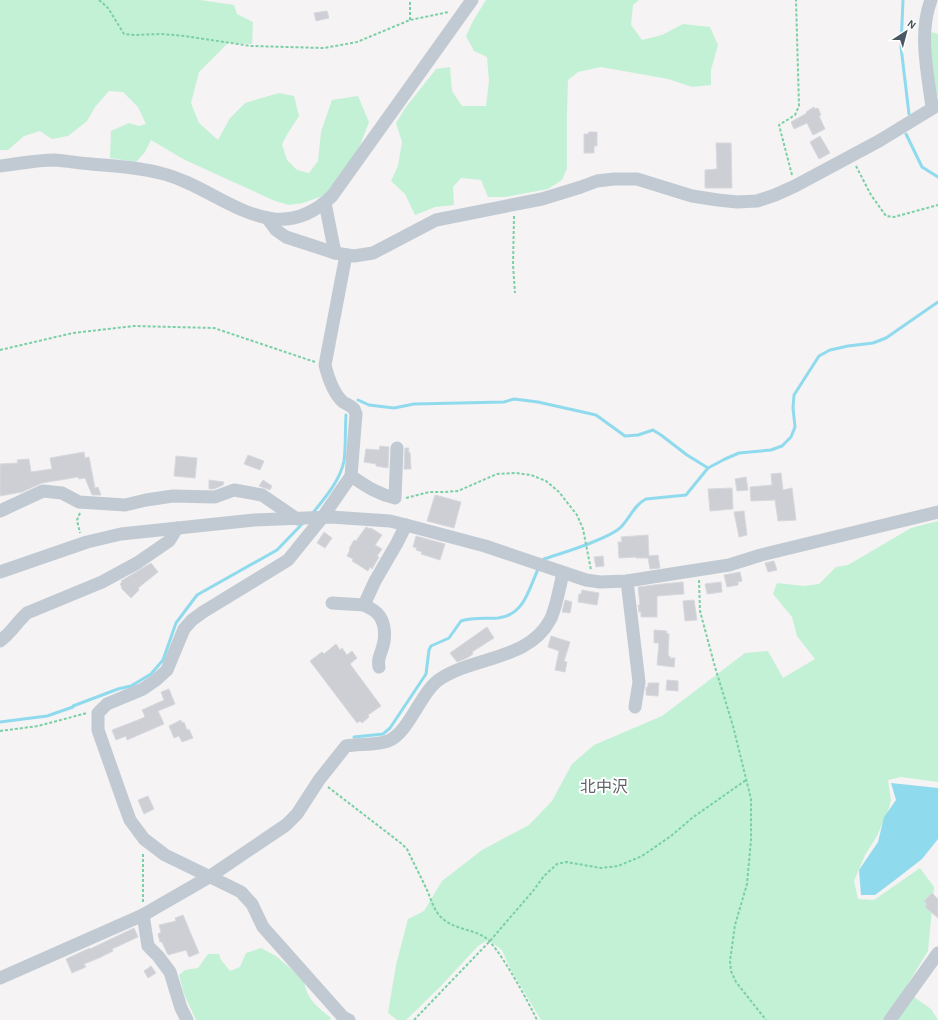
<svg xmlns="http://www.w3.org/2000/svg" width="938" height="1020" font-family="'Alegreya Sans','Noto Sans JP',sans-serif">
	<rect width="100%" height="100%" fill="#f5f3f3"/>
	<g fill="#c3f1d5">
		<path d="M 0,0 L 200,0 L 234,5 L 237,14 L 253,22 L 252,44 L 228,43 L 199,72 L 191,103 L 199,123 L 218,140 L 230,118 L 245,103 L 279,93 L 294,96 L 299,116 L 288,133 L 282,144 L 287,160 L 297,170 L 309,173 L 318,161 L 321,132 L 332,100 L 358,96 L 369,122 L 359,148 L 325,195 L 303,203 L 289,205 L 275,201 L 183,159 L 151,140 L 145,152 L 136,162 L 110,158 L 111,131 L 129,123 L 139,126 L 146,124 L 138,107 L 123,92 L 109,91 L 95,107 L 87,121 L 68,136 L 52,139 L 40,131 L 24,136 L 8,150 L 0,150 Z"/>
		<path d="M 486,0 L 639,0 L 633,5 L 631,25 L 642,40 L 662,35 L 683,24 L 710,27 L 718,45 L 711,70 L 711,85 L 692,87 L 668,79 L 601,67 L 578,72 L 568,80 L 567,113 L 567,168 L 562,180 L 548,189 L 505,197 L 488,197 L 481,180 L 461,178 L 453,187 L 454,205 L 435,207 L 415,215 L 405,194 L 391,181 L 398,166 L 402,142 L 396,123 L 406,107 L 436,69 L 450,67 L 452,91 L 462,106 L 486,106 L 489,81 L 487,57 L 474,51 L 466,36 L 473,21 Z"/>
		<path d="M 932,32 L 938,34 L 938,97 L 934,95 L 930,41 Z"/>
		<path d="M 938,521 L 938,782 L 901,777 L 888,780 L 891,800 L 889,808 L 877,836 L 865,855 L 854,881 L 858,899 L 874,900 L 920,868 L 934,887 L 928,951 L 904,990 L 931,1009 L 938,1020 L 541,1020 L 510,968 L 502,950 L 488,940 L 478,946 L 441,986 L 406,1020 L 397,1020 L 388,1013 L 396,965 L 408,919 L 424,911 L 442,881 L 482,850 L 529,825 L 552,801 L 572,764 L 594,745 L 662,716 L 745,653 L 768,651 L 783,678 L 815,659 L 797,636 L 792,617 L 773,594 L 777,583 L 804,586 L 819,584 L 836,567 L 848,565 L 911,528 Z"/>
		<path d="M 261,948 L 276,956 L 304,980 C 306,999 317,1006 331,1018 L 330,1020 L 196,1020 L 184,994 L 179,975 L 185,970 L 198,968 L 208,954 L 219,954 L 221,960 L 230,971 L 240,967 L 246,953 Z"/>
	</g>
	<path fill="#90daee" d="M 891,783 L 938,788 L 938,839 L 922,859 L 895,880 L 875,895 L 861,895 L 859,870 L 878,842 L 884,817 L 896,800 Z"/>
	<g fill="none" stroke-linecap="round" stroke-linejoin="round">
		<g stroke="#90daee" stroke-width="3">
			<path d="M 903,0 L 901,47 L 909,114"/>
			<path d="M 906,134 L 922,167 L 938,177"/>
			<path d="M 358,400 L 369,405 L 394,408 L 414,404 L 504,402 L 514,399 L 538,402 L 596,415 L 625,436 L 638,435 L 653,430 L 661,435 L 687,455 L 708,468"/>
			<path d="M 312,514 C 324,499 340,481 344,461 C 346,446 345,430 346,415"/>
			<path d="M 542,561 L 544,559 C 562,553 609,539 621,527 C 630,518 634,505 646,499 L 686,495 L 708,468 L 725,459 L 739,453 L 771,450 L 782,446 L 791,437 L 795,427 L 793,408 L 794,395 L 819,356 L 830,350 L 848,346 L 873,343 L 886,338 L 938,302"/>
			<path d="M 0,722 L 47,716 L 73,707 L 73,706 L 118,689 L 131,686 L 151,674 L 163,660 L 176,623 L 197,595 L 277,550 L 304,522"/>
			<path d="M 354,737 L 383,734 L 390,728 L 426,674 L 429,650 L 431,646 L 449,638 L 461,621 C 473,617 485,619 498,618 C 525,615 529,588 539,567"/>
		</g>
	</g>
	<g fill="#cdcfd5" stroke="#d7d9de">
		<path d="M 327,11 L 329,18 L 316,21 L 314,13 Z"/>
		<path d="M 814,107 L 815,109 L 818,108 L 821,115 L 819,116 L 825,129 L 813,135 L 807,123 L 794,129 L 791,122 L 807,113 L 806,112 Z"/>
		<path d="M 589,132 L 597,132 L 597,146 L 594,146 L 594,153 L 584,153 L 584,134 L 588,134 Z"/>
		<path d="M 820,136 L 830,153 L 819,159 L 810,142 Z"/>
		<path d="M 716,143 L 731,143 L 732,188 L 705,188 L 705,170 L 717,169 Z"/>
		<path d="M 380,446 L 389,447 L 388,468 L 376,466 L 376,464 L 364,462 L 366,449 L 379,450 Z"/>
		<path d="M 405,448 L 409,448 L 408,452 L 410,452 L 411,469 L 404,469 Z"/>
		<path d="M 84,452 L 85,458 L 89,457 L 95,488 L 98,487 L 101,495 L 92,495 L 85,478 L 79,479 L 78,477 L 42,483 L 22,492 L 0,496 L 0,464 L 18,463 L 17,460 L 29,459 L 31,472 L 52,469 L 50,458 Z"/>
		<path d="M 248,455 L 264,461 L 260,470 L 244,464 Z"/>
		<path d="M 176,456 L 197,458 L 195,478 L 174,476 Z"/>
		<path d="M 781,473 L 783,490 L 792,488 L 796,520 L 778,521 L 775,500 L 751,501 L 750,487 L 772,485 L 771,474 Z"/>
		<path d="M 746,477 L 748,490 L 737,491 L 735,479 Z"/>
		<path d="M 209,480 L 224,482 L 223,485 L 214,489 L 209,489 Z"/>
		<path d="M 263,480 L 272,486 L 270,490 L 259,486 Z"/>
		<path d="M 732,488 L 733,509 L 710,511 L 708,489 Z"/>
		<path d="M 435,495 L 461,502 L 454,528 L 427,521 Z"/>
		<path d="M 744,511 L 747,535 L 739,537 L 734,512 Z"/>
		<path d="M 366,527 L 370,529 L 371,528 L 382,535 L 375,545 L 382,549 L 377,556 L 379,557 L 372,569 L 370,567 L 368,571 L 352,561 L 353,559 L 347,556 L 350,550 L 349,549 L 354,540 L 356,541 Z"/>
		<path d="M 324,532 L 332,538 L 325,548 L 317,543 Z"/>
		<path d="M 648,535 L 649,556 L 658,555 L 660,568 L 650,569 L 648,558 L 636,558 L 636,557 L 619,558 L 618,542 L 622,542 L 621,537 Z"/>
		<path d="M 416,536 L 445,544 L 440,560 L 421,554 L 422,552 L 416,550 L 417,548 L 413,547 Z"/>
		<path d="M 603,556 L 604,566 L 596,567 L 594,557 Z"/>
		<path d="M 774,561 L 777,570 L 768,572 L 765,563 Z"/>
		<path d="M 151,563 L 158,572 L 138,588 L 139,590 L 131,598 L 121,588 L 122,587 L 120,584 L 122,582 L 121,581 Z"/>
		<path d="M 740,572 L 742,581 L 738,582 L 738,585 L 727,587 L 724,575 Z"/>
		<path d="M 683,582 L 684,594 L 657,596 L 657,617 L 641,617 L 641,612 L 639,612 L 638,605 L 640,605 L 638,587 L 662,584 Z"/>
		<path d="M 721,582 L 722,592 L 707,594 L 705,584 Z"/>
		<path d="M 582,590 L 599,593 L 597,605 L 578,602 L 579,594 L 581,594 Z"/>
		<path d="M 565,600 L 572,602 L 570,613 L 562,612 Z"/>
		<path d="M 694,600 L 697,620 L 685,621 L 683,601 Z"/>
		<path d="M 487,627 L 494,638 L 472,652 L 473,654 L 467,658 L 457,662 L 450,653 Z"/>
		<path d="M 654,630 L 667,631 L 666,633 L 669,634 L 668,656 L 670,656 L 670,658 L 675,658 L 674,667 L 657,665 L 659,643 L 654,643 Z"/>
		<path d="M 551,636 L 570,642 L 564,661 L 567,662 L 565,672 L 555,670 L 559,651 L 548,647 Z"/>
		<path d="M 336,644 L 340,650 L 342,648 L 347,655 L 352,651 L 357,658 L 350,664 L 381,706 L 368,715 L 369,717 L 362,723 L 360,721 L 357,723 L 310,661 L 322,652 L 324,654 Z"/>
		<path d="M 667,680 L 678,681 L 678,691 L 666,690 Z"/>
		<path d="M 648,683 L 659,683 L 658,696 L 646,695 L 646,687 L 648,687 Z"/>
		<path d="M 169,689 L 175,704 L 158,711 L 164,724 L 127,740 L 126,736 L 116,740 L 112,730 L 143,718 L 145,716 L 142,710 L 164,700 L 161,692 Z"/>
		<path d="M 181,720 L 182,723 L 184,722 L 187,730 L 189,729 L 193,738 L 182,742 L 179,736 L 174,738 L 169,726 Z"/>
		<path d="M 148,796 L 154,809 L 144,814 L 138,800 Z"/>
		<path d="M 932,893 L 938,899 L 938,918 L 925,907 L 927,904 L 924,901 Z"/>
		<path d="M 183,915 L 199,953 L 189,957 L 186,950 L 168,955 L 162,942 L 160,942 L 158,934 L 161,932 L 159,925 L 176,921 L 175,918 Z"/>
		<path d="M 134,928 L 138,937 L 112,949 L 113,951 L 99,958 L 84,964 L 86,967 L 72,973 L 66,959 L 90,948 L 90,949 Z"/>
		<path d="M 151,966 L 156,973 L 148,978 L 144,971 Z"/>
	</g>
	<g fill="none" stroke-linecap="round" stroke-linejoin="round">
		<g stroke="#7ad0a6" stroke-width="2" stroke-dasharray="3 2" stroke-linecap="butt">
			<path d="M 99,0 L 108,8 L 124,34 L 134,35 L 161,34 L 185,36 L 251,46 L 324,48 L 357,42 L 410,20 L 449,12"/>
			<path d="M 410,20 L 410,0"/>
			<path d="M 856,166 L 871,195 L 886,216 L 894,217 L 938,205"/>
			<path d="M 792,175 L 779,125 L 795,115 L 799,106 L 796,0"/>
			<path d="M 514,216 L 513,265 L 515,293"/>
			<path d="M 0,350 L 73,333 L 134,326 L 214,328 L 315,362"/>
			<path d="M 406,498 L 429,492 L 445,492 L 458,491 L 497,474 L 516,473 L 531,475 L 546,481 L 559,492 L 577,515 L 583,529 L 591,570"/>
			<path d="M 80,513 L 77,520 L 80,533"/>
			<path d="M 699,580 L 700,611 L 715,667 L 733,726 L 751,799 L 751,840 L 747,884 L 735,925 L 730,961 L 731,971 L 736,982 L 766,1020"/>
			<path d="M 0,731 L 38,726 L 87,713"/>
			<path d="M 328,787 L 402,844 L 407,849 C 413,862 420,875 426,888 C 430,896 433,908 439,915 C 451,929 468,928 483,936 C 497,943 529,1003 537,1020"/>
			<path d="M 143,902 L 143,852"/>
			<path d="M 414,1020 L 489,942 L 533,891 L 544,876 L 557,864 L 566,862 L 601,868 L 618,866 L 642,856 L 671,836 L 692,818 L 746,780"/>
		</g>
		<g stroke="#c1cad2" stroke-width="13">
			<path d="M 931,0 C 918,34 928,73 932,108"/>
			<path d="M 0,166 C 18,164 37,160 54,160 C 67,161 79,163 91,164 C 114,166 138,167 160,173 C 220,187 272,254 332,196 L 472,0"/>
			<path d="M 325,203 L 335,253"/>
			<path d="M 268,219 L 276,230 L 286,237 L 335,253 L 354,256 L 373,253 L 436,220 L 542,199 L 581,187 L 597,181 L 614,179 L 637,179 L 692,196 L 718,200 L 737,202 L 757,201 L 775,195 L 795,186 L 879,141 L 938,105"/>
			<path d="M 346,255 L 325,365 C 328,377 333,393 343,402 C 347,404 351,406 354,409 L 356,414 L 351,476 L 322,518 L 288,560 L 203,612 L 192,620 L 184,629 L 167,670 L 156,680 L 143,689 L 107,704 L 98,713 L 98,730 L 123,801 L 130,820 L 144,839 L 165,855 L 231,887 L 241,892 L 252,904 L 263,927 L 343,1017 L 349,1020"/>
			<path d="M 351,476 C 366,486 377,494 395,498 L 397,448"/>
			<path d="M 0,511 L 43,491 L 62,493 L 79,502 L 125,505 L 146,500 L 173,496 L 215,497 L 234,490 L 262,495 L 297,519"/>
			<path d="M 0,572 L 87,542 L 121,534 L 254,520 L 331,517 L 390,521 L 406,525 L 485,546 L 586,580 L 600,582 L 627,581 L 729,565 L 761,555 L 938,512"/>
			<path d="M 627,581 L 639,682 L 635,707"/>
			<path d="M 332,603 L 364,605"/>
			<path d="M 0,641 C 11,633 17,622 27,613 L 102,582 L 137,563 L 169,541 L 177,528"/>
			<path d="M 379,667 C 377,660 380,656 382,649 C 386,638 386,622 377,613 C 374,610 368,607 364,605 L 375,581 L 397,543 L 406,525"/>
			<path d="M 143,915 L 148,946 L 158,956 L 170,972 L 181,1008 L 187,1020"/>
			<path d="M 0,978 L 143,915 L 209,877 L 286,825 L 297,814 L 319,780 L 346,746 C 358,744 379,745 388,741 C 409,733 421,691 440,679 C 475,656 529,660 550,620 C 556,609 560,585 563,573"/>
			<path d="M 890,1020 L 938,953"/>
		</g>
	</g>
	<g text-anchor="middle" stroke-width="4" stroke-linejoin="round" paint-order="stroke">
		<g font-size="16" fill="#5f6368" stroke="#fff">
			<text x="604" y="792">北中沢</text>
		</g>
	</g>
	<g transform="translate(906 32) rotate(36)" stroke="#ffffff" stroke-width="3" paint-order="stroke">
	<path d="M0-3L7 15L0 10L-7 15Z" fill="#4a5661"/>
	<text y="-6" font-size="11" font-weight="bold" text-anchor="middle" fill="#4a5661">N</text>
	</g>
</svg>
